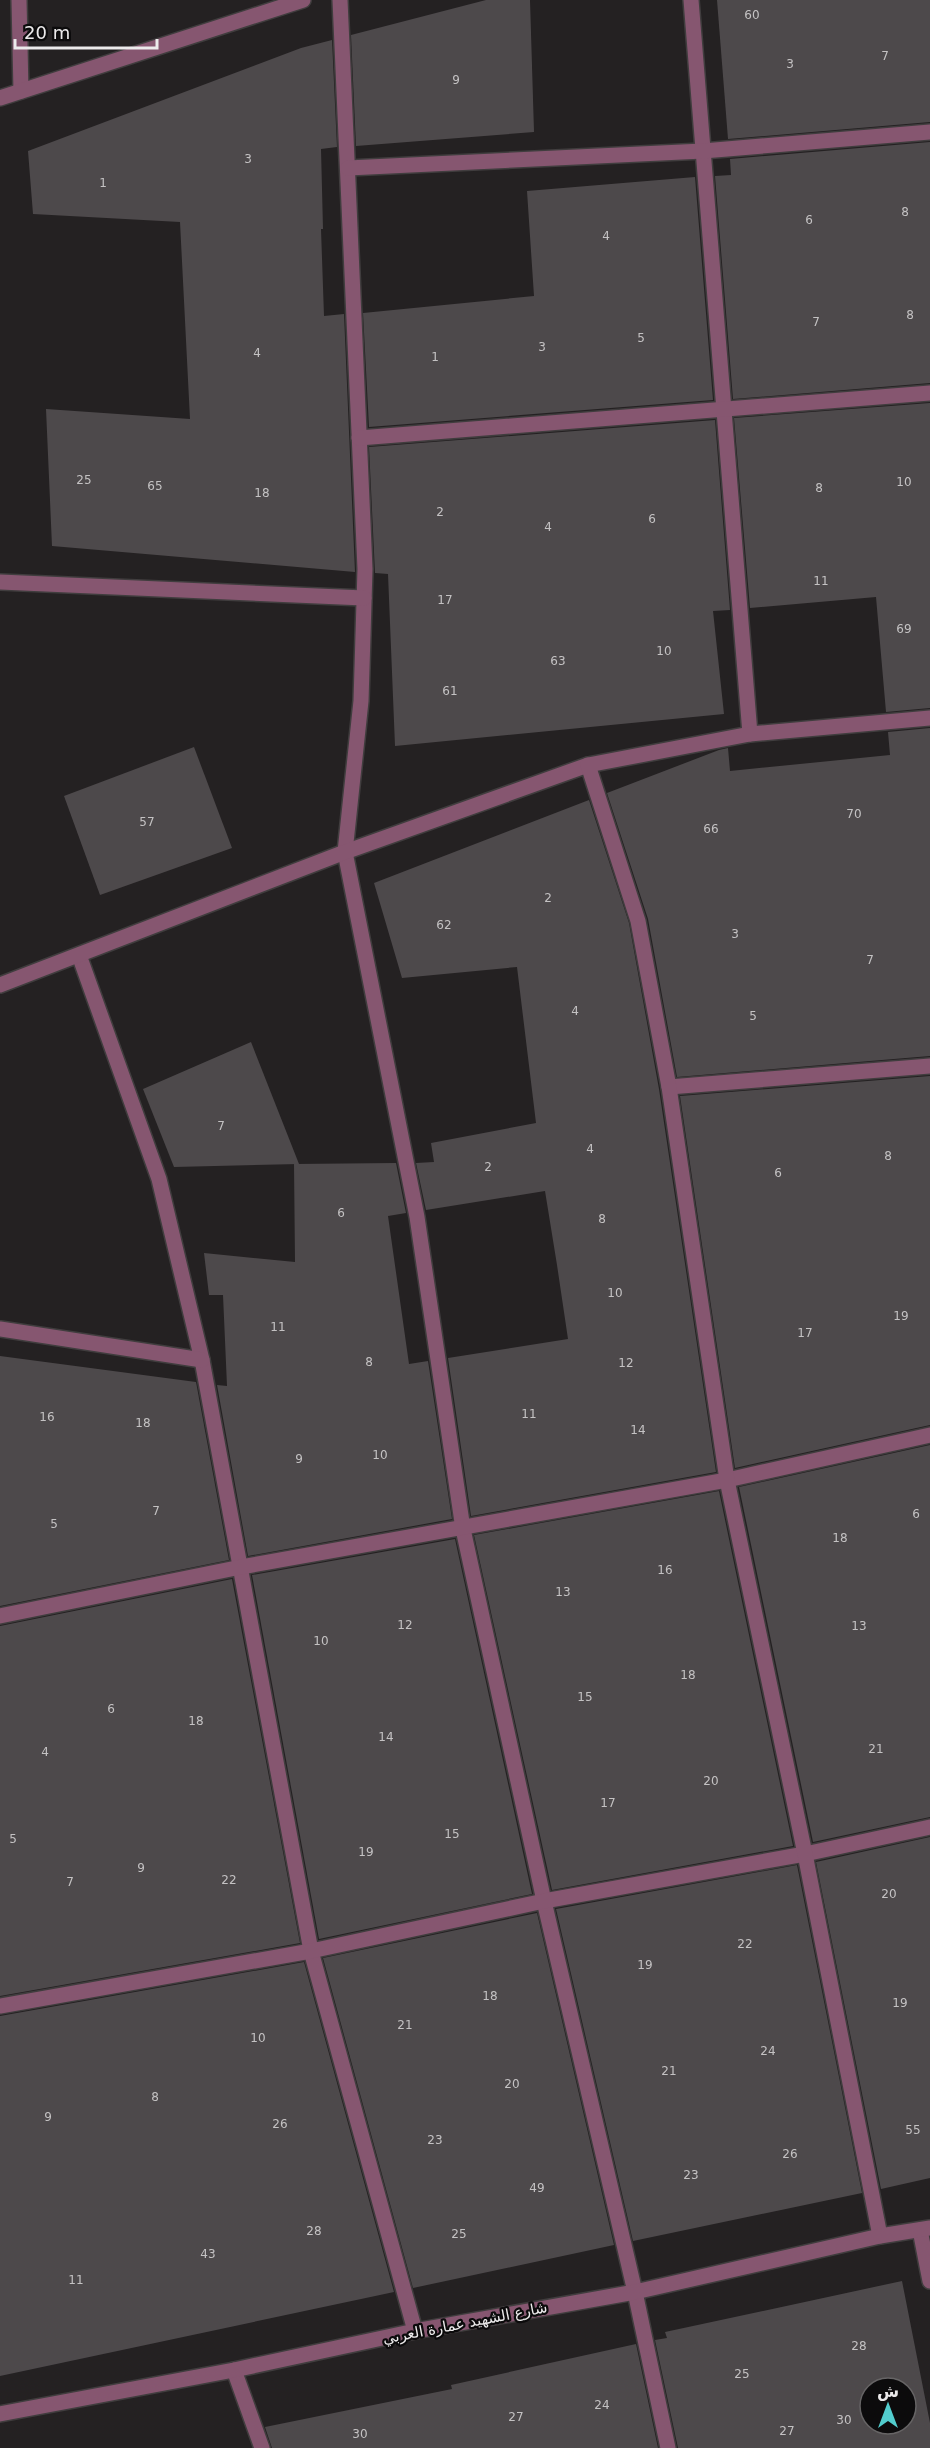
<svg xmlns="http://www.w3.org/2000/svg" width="930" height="2448" font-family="'DejaVu Sans','Noto Sans Arabic',sans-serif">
	<rect width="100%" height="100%" fill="#242122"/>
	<g fill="#4d494b" fill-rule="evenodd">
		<path d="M 486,0 L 530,0 L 534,132 L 356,146 L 351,35 Z"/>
		<path d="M 717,0 L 930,0 L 930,122 L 728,139 Z"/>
		<path d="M 332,40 L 337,147 L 321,149 L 323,229 L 321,229 L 324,316 L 344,314 L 355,572 L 52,546 L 46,409 L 190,419 L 180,222 L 33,214 L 28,151 L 301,48 Z"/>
		<path d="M 930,142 L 930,383 L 733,399 L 715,176 L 731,175 L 730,159 Z"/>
		<path d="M 695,177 L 713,400 L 369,427 L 363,313 L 534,296 L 527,191 Z"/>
		<path d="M 930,403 L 930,708 L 886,712 L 876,597 L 750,608 L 734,418 Z"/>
		<path d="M 715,420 L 730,610 L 713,611 L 724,714 L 395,746 L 388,574 L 375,573 L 369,447 Z"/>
		<path d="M 930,728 L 930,1056 L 677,1077 L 648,919 L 607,793 L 719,750 L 728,748 L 730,771 L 890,755 L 888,732 Z"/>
		<path d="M 194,747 L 232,848 L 100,895 L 64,796 Z"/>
		<path d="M 589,800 L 629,923 L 659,1089 L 716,1472 L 471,1516 L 448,1358 L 568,1339 L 557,1265 L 545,1191 L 426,1210 L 416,1163 L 434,1162 L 431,1143 L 536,1123 L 517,967 L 402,978 L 374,883 Z"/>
		<path d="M 251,1042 L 299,1164 L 174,1167 L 143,1089 Z"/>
		<path d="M 930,1076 L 930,1425 L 735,1468 L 680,1096 Z"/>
		<path d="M 396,1163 L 406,1213 L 388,1216 L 409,1364 L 428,1361 L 452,1519 L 248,1556 L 217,1385 L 227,1386 L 223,1295 L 209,1295 L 204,1253 L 295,1262 L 294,1164 Z"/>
		<path d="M 0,1356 L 196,1382 L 229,1560 L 0,1606 Z"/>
		<path d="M 930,1445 L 930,1817 L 813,1842 L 739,1487 Z"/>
		<path d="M 719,1491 L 793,1846 L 552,1890 L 474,1535 Z"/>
		<path d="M 455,1539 L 532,1894 L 319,1939 L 252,1575 Z"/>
		<path d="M 232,1579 L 300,1943 L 0,1996 L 0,1626 Z"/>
		<path d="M 930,1837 L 930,2178 L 881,2189 L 816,1862 Z"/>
		<path d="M 797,1865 L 862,2193 L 633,2241 L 556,1909 Z"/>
		<path d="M 537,1913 L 614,2245 L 413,2288 L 323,1958 Z"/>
		<path d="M 304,1962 L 394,2292 L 0,2376 L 0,2016 Z"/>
		<path d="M 902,2281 L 930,2423 L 930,2448 L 678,2448 L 655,2340 L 667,2338 L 665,2332 ZM 870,2388 L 906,2388 L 906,2424 L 870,2424 Z"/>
		<path d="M 636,2344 L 658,2448 L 272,2448 L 265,2427 L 452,2389 L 451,2385 Z"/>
	</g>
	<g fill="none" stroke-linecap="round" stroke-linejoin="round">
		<g stroke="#403d3e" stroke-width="18">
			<g id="street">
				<path d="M 19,0 L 21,91"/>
				<path d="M 340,0 L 365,569 L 361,701 L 345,852 L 417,1217 L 463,1529 L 544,1901 L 635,2292 L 668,2448"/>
				<path d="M 691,0 L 750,734"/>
				<path d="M 0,98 L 303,0"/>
				<path d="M 348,168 L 703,151 L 930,132"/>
				<path d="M 359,438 L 930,393"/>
				<path d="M 0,582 L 364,598"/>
				<path d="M 79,955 L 159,1179 L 202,1360 L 311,1951 L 415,2331"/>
				<path d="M 0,985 L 345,852 L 588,765"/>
				<path d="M 669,1087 L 930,1066"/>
				<path d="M 0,1329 L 202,1360"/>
				<path d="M 0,1616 L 241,1567 L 727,1480 L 930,1435"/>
				<path d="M 0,2006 L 311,1951 L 544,1901 L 805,1854 L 930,1827"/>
				<path d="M 920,2230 L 930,2281"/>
				<path d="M 880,2236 L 805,1854 L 727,1480 L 669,1087 L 638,921 L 588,765 L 750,734 L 930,718"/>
				<path d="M 234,2370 L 262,2448"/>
				<path d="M 0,2414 L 234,2370 L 415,2331 L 635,2292 L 880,2236 L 930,2228"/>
			</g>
		</g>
		<use href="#street" stroke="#865670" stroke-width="15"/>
	</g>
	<g text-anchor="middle" stroke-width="4.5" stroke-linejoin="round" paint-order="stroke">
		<g font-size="12" fill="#c4c2c3">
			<text x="752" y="19">60</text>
			<text x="885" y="60">7</text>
			<text x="790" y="68">3</text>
			<text x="456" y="84">9</text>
			<text x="248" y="163">3</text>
			<text x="103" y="187">1</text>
			<text x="905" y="216">8</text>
			<text x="809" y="224">6</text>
			<text x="606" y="240">4</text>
			<text x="910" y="319">8</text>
			<text x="816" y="326">7</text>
			<text x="641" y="342">5</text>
			<text x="542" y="351">3</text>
			<text x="257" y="357">4</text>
			<text x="435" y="361">1</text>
			<text x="84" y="484">25</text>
			<text x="904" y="486">10</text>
			<text x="155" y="490">65</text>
			<text x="819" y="492">8</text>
			<text x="262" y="497">18</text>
			<text x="440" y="516">2</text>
			<text x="652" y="523">6</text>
			<text x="548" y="531">4</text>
			<text x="821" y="585">11</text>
			<text x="445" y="604">17</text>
			<text x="904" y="633">69</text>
			<text x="664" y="655">10</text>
			<text x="558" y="665">63</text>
			<text x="450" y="695">61</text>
			<text x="854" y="818">70</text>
			<text x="147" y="826">57</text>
			<text x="711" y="833">66</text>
			<text x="548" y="902">2</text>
			<text x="444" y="929">62</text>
			<text x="735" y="938">3</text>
			<text x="870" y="964">7</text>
			<text x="575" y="1015">4</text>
			<text x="753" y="1020">5</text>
			<text x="221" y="1130">7</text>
			<text x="590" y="1153">4</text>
			<text x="888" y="1160">8</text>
			<text x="488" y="1171">2</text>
			<text x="778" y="1177">6</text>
			<text x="341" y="1217">6</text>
			<text x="602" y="1223">8</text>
			<text x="615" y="1297">10</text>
			<text x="901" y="1320">19</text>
			<text x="278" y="1331">11</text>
			<text x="805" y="1337">17</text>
			<text x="369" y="1366">8</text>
			<text x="626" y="1367">12</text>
			<text x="529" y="1418">11</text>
			<text x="47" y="1421">16</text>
			<text x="143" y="1427">18</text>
			<text x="638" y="1434">14</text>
			<text x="380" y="1459">10</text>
			<text x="299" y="1463">9</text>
			<text x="156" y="1515">7</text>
			<text x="916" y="1518">6</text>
			<text x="54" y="1528">5</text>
			<text x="840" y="1542">18</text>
			<text x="665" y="1574">16</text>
			<text x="563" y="1596">13</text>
			<text x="405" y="1629">12</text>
			<text x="859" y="1630">13</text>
			<text x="321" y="1645">10</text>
			<text x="688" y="1679">18</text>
			<text x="585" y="1701">15</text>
			<text x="111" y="1713">6</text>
			<text x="196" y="1725">18</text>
			<text x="386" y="1741">14</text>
			<text x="876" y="1753">21</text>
			<text x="45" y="1756">4</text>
			<text x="711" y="1785">20</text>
			<text x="608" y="1807">17</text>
			<text x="452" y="1838">15</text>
			<text x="13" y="1843">5</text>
			<text x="366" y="1856">19</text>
			<text x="141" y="1872">9</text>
			<text x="229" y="1884">22</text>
			<text x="70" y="1886">7</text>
			<text x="889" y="1898">20</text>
			<text x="745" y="1948">22</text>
			<text x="645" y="1969">19</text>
			<text x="490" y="2000">18</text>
			<text x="900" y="2007">19</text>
			<text x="405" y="2029">21</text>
			<text x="258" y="2042">10</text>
			<text x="768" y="2055">24</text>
			<text x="669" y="2075">21</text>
			<text x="512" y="2088">20</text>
			<text x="155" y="2101">8</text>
			<text x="48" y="2121">9</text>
			<text x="280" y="2128">26</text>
			<text x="913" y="2134">55</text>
			<text x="435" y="2144">23</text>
			<text x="790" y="2158">26</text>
			<text x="691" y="2179">23</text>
			<text x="537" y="2192">49</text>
			<text x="314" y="2235">28</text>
			<text x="459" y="2238">25</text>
			<text x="208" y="2258">43</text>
			<text x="76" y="2284">11</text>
			<text x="859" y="2350">28</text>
			<text x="742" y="2378">25</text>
			<text x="602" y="2409">24</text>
			<text x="516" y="2421">27</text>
			<text x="844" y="2424">30</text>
			<text x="787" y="2435">27</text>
			<text x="360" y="2438">30</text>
		</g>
		<g font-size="15" fill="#eceaeb" stroke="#0c0b0c">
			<text transform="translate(465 2323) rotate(-11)" y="5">شارع الشهيد عمارة العربي</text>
		</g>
	</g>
	<g transform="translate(888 2406)"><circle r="28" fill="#0c0b0c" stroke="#666465" stroke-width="1.5"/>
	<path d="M0-4.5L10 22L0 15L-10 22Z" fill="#52cdce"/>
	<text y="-9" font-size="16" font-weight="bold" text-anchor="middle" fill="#eceaeb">ش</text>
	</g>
	<path d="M15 39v9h142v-9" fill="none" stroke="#eceaeb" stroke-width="3"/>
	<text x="24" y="39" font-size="18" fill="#eceaeb" stroke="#0c0b0c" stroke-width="4.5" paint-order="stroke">20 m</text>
</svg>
